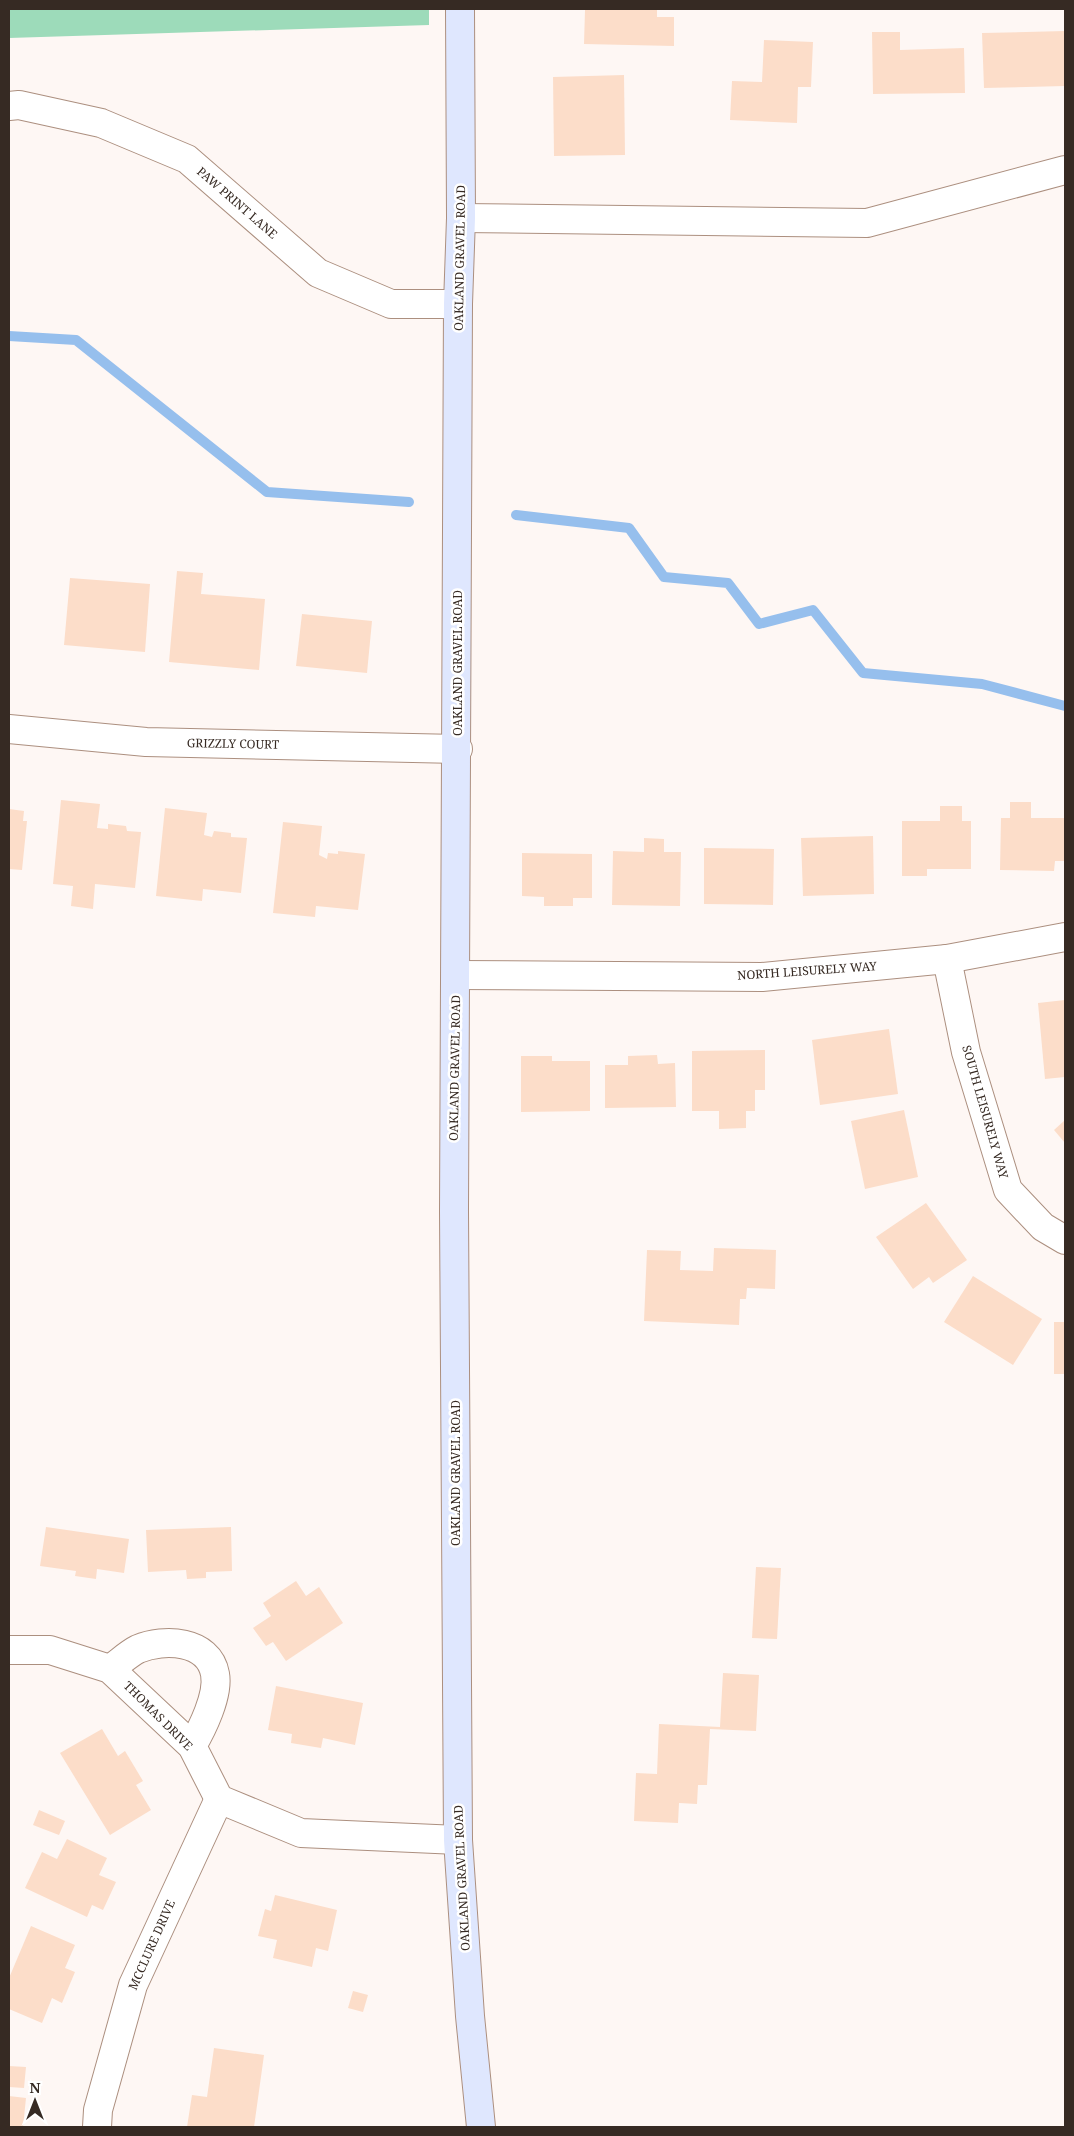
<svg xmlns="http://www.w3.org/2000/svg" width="1074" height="2136" font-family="'Noto Serif',serif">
	<rect width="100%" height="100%" fill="#fef7f4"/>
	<path fill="#9ddbba" d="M 9,9 L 429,9 L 429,25 L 9,38 Z"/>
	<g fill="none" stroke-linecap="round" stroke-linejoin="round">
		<g stroke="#96bfed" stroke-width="10">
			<path d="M 9,336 L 76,340 L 267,492 L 409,502"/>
			<path d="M 516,515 L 629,528 L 664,577 L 728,583 L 759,624 L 813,610 L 863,673 L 982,684 L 1065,706"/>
		</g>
	</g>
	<g fill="#fcddc9">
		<path d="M 603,9 L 657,9 L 657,17 L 674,17 L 674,46 L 584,44 L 585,10 Z"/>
		<path d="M 1065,31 L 1065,86 L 984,88 L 982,33 Z"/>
		<path d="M 872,32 L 900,32 L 900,50 L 964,48 L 965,93 L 873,94 Z"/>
		<path d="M 764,40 L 813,42 L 811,87 L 798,87 L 797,123 L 730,120 L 732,81 L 762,82 Z"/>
		<path d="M 624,75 L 625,155 L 554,156 L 553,77 Z"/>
		<path d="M 177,571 L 203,573 L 201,594 L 265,599 L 259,670 L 169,662 Z"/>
		<path d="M 70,578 L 150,584 L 145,652 L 64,645 Z"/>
		<path d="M 302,614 L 372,621 L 367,673 L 296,666 Z"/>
		<path d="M 61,800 L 100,804 L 97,828 L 108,829 L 108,824 L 126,826 L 127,831 L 141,832 L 135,888 L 95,884 L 93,909 L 71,906 L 73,886 L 53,884 Z"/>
		<path d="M 1010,802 L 1031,802 L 1031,818 L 1065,818 L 1065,861 L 1055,861 L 1054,871 L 1000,870 L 1001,818 L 1010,818 Z"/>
		<path d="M 940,806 L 962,806 L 962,821 L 971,821 L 971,869 L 927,869 L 927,876 L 902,876 L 902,821 L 940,821 Z"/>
		<path d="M 165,808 L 207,813 L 204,835 L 212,837 L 214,831 L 231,833 L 231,837 L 247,838 L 241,893 L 203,889 L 202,901 L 156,896 Z"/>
		<path d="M 9,809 L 24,811 L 23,821 L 27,821 L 22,870 L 9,869 Z"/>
		<path d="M 283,822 L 322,826 L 319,855 L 327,859 L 328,853 L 338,854 L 338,851 L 365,854 L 358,910 L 316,906 L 315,917 L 273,913 Z"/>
		<path d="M 873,836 L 874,894 L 803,896 L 801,838 Z"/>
		<path d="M 644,838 L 664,839 L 664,852 L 681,852 L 680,906 L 612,905 L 613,851 L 644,852 Z"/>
		<path d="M 704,848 L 774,849 L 773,905 L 704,904 Z"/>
		<path d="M 522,853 L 592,854 L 592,898 L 573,898 L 573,906 L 544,906 L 544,897 L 522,896 Z"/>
		<path d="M 1065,1000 L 1065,1077 L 1045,1079 L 1038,1003 Z"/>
		<path d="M 889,1029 L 898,1094 L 820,1105 L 812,1040 Z"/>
		<path d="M 765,1050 L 765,1090 L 755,1090 L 755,1111 L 746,1111 L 746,1128 L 719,1129 L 719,1111 L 692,1111 L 692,1051 Z"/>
		<path d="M 657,1055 L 658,1064 L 675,1063 L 676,1107 L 605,1108 L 605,1065 L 628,1065 L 628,1056 Z"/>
		<path d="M 521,1056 L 552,1056 L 552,1061 L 590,1061 L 590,1111 L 521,1112 Z"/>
		<path d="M 904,1110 L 918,1177 L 865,1189 L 851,1121 Z"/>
		<path d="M 1065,1120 L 1065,1143 L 1054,1130 Z"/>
		<path d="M 926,1203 L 967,1260 L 933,1283 L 929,1277 L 913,1289 L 876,1237 Z"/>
		<path d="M 714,1248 L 776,1250 L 775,1289 L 747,1288 L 746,1299 L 740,1299 L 739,1325 L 644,1321 L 647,1250 L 681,1251 L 680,1270 L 713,1271 Z"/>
		<path d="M 973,1276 L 1042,1319 L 1013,1365 L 944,1322 Z"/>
		<rect x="1054" y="1322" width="11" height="52"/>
		<path d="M 46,1527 L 129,1539 L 124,1573 L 97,1569 L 96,1579 L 75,1576 L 76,1571 L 40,1566 Z"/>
		<path d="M 231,1527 L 232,1571 L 206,1572 L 206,1578 L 187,1579 L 186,1570 L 148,1572 L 146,1530 Z"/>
		<path d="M 756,1567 L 781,1568 L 777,1639 L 752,1638 Z"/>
		<path d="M 296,1581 L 306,1596 L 319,1587 L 343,1623 L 286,1661 L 273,1642 L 266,1646 L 253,1628 L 271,1616 L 263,1603 Z"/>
		<path d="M 723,1673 L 759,1675 L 756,1731 L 710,1729 L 707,1785 L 698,1785 L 697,1804 L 679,1803 L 678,1823 L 634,1821 L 636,1773 L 657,1774 L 659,1724 L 720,1727 Z"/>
		<path d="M 276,1686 L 363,1703 L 355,1745 L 323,1738 L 321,1748 L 291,1743 L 292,1734 L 268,1730 Z"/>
		<path d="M 102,1729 L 118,1756 L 125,1751 L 143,1781 L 136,1785 L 151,1810 L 110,1835 L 60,1753 Z"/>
		<path d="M 39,1810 L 65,1821 L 59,1835 L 33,1825 Z"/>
		<path d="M 67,1839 L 107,1858 L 99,1875 L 116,1882 L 103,1910 L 92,1905 L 87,1917 L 25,1888 L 42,1852 L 57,1859 Z"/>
		<path d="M 275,1895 L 337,1910 L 328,1951 L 316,1948 L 312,1967 L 273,1958 L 277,1940 L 258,1936 L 265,1909 L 271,1911 Z"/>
		<path d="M 31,1926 L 75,1945 L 65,1968 L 75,1972 L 62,2003 L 52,1998 L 42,2023 L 9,2009 L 9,1978 Z"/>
		<path d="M 353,1991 L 368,1995 L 363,2012 L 348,2008 Z"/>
		<path d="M 214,2048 L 264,2055 L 254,2127 L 187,2127 L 192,2095 L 207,2097 Z"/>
		<path d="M 9,2066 L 26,2067 L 24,2088 L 9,2087 Z"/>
		<path d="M 9,2096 L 26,2098 L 23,2127 L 9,2127 Z"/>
	</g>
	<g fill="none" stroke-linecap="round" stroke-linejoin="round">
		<g stroke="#ac8f7f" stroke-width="30">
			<g id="street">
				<path d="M 9,106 L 19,105 L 101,123 L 187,159 L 318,273 L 391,304 L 458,304"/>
				<path d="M 461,218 L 867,223 L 1065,170"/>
				<path d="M 9,729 L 146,742 L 458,749"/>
				<path d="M 947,959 L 966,1052 L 1008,1190 L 1043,1227 L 1065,1240"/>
				<path d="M 456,975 L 762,977 L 947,959 L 1065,937"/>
				<path d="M 9,1650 L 50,1650 L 110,1669 L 192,1746 L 219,1799 L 301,1833 L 458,1840"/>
				<path d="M 110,1669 C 119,1663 128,1654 138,1649 C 164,1638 209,1640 215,1674 C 219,1695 202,1729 192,1746"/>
				<path d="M 97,2127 L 98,2110 L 133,1985 L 219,1799"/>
			</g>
		</g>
		<g stroke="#ac8f7f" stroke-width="30">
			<path id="secondary" d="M 460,9 L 461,218 L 458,304 L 454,1211 L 458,1840 L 470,2016 L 481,2127"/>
		</g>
		<use href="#street" stroke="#fff" stroke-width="28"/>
		<use href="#secondary" stroke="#dfe7fe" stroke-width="28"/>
	</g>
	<g text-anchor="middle" stroke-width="5" stroke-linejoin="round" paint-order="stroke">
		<g font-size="12" fill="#362a23" stroke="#fff">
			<text transform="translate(237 203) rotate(41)" y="4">PAW PRINT LANE</text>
			<text transform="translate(460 258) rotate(-89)" y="4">OAKLAND GRAVEL ROAD</text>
			<text transform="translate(458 663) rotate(-90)" y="4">OAKLAND GRAVEL ROAD</text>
			<text transform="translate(233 744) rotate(1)" y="4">GRIZZLY COURT</text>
			<text transform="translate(807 971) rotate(-4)" y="4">NORTH LEISURELY WAY</text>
			<text transform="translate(455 1068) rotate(-89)" y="4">OAKLAND GRAVEL ROAD</text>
			<text transform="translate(985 1112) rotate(74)" y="4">SOUTH LEISURELY WAY</text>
			<text transform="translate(456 1473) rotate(-90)" y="4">OAKLAND GRAVEL ROAD</text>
			<text transform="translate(158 1716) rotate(45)" y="4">THOMAS DRIVE</text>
			<text transform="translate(462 1878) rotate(-93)" y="4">OAKLAND GRAVEL ROAD</text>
			<text transform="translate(152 1945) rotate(-66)" y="4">MCCLURE DRIVE</text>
		</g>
	</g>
	<rect width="1074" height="2136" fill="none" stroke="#362a23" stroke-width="20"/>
	<g transform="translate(35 2101)" stroke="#ffffff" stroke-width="4" paint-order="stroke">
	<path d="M0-4L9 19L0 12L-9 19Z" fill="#362a23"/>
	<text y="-8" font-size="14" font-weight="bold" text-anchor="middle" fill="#362a23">N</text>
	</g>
</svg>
